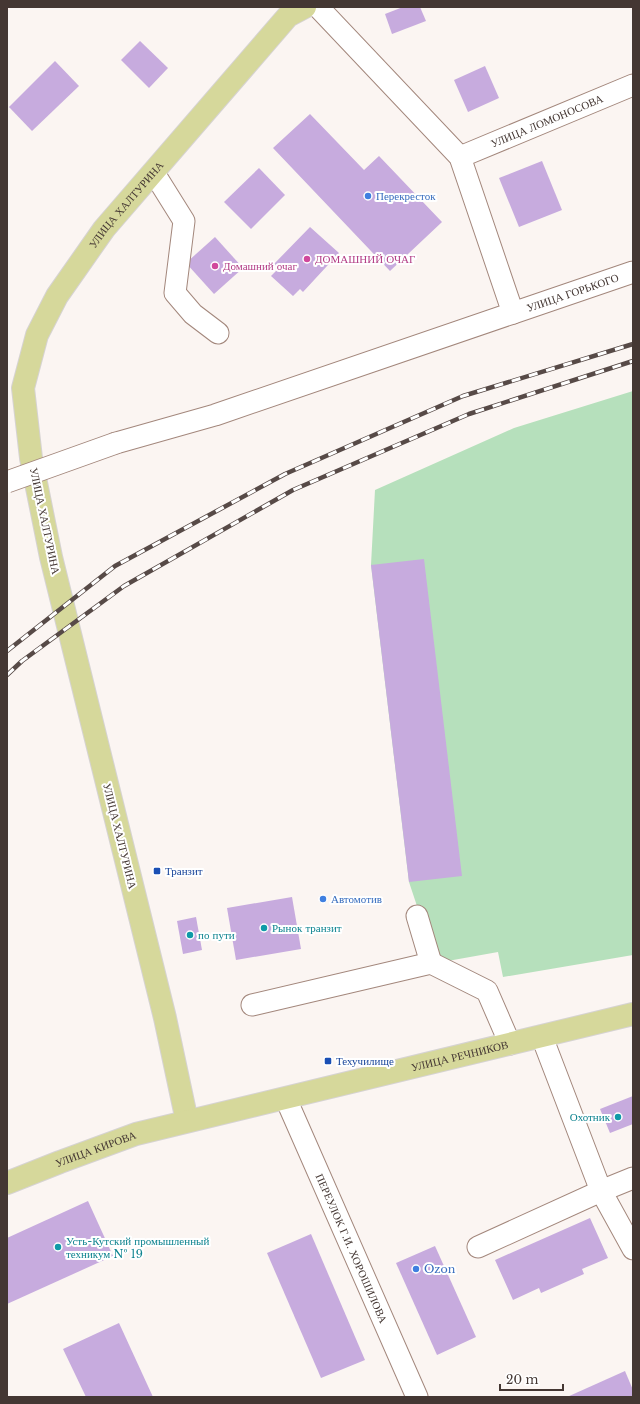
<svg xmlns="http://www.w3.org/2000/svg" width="640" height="1404" font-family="'Libre Baskerville',serif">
	<rect width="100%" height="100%" fill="#fbf5f2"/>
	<path fill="#b6e0bc" d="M 633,391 L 633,955 L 503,977 L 498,952 L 442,962 L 427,936 L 409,882 L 371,565 L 375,490 L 514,428 Z"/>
	<g fill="#c7abde">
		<path d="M 403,7 L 420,7 L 426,21 L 392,34 L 385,14 Z"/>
		<path d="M 140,41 L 168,68 L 149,88 L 121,60 Z"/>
		<path d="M 55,61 L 79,86 L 32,131 L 9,107 Z"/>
		<path d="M 485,66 L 499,98 L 468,112 L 454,80 Z"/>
		<path d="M 310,114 L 364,170 L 379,156 L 442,222 L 390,271 L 273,148 Z"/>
		<path d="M 542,161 L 562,210 L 519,227 L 499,178 Z"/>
		<path d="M 259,168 L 285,195 L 251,229 L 224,202 Z"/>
		<path d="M 310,227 L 339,253 L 303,292 L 300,289 L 293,296 L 271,276 L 279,268 L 274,264 Z"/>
		<path d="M 215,237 L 243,268 L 214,294 L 186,263 Z"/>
		<path d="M 424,559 L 462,876 L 409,882 L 371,565 Z"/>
		<path d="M 292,897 L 301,949 L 236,960 L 227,908 Z"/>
		<path d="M 196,917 L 202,950 L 183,954 L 177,921 Z"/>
		<path d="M 633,1096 L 633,1124 L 610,1133 L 600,1109 Z"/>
		<path d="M 88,1201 L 113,1256 L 7,1304 L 7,1238 Z"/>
		<path d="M 590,1218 L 608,1258 L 582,1269 L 584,1274 L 541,1293 L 539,1288 L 513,1300 L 495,1260 Z"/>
		<path d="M 311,1234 L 365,1360 L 321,1378 L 267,1253 Z"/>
		<path d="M 435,1246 L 476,1337 L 437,1355 L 396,1263 Z"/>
		<path d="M 119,1323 L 153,1397 L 86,1397 L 63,1349 Z"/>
		<path d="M 625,1371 L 633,1390 L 633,1397 L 567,1397 Z"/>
	</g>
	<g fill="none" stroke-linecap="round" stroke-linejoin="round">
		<g stroke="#a3877c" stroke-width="23">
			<g id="minor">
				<path id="s1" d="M 460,157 L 633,85"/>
				<path d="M 154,173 L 184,221 L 175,293 L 193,314 L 218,333"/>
				<path id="s2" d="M 513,313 L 633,272"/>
				<path d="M 116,443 L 215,415 L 513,313 L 460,157 L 318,7"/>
				<path d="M 417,916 L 431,963"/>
				<path d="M 252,1005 L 431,963 L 487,991 L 510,1044"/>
				<path d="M 542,1037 L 601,1191 L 633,1249"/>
				<path id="s3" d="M 286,1099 L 417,1397"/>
				<path d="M 478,1247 L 601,1191 L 633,1178"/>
			</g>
		</g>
		<g stroke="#d6d3d2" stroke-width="24">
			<g id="major">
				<path id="s4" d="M 187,1121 L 165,1018 L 51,557 L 31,458 L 23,388 L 37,335 L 57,296 L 104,229 L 288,16 L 305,7"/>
				<path id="s5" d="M 7,1183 L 60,1162 L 136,1134 L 633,1014"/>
			</g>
		</g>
		<use href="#minor" stroke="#fff" stroke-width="21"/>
		<use href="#major" stroke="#d6d89b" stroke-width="22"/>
		<g stroke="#574a47" stroke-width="4.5">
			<g id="rail">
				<path d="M 7,651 L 115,566 L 285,474 L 463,396 L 633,344"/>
				<path d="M 7,675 L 22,661 L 124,586 L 293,490 L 469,414 L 633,361"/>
			</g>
		</g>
		<use href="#rail" stroke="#fff" stroke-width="3" stroke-dasharray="9" stroke-linecap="butt"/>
		<g stroke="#a3877c" stroke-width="23" stroke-linecap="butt">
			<path id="minor-bridge" d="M 7,482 L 116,443"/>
		</g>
		<use href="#minor-bridge" stroke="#fff" stroke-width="21"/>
	</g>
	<g fill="#3f7fe0" stroke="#fff" stroke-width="1.5">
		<circle cx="368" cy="196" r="4"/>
		<circle cx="323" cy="899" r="4"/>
		<circle cx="416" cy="1269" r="4"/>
	</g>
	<g fill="#d1479c" stroke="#fff" stroke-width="1.5">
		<circle cx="307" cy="259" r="4"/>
		<circle cx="215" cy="266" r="4"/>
	</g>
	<g fill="#1a4fb4" stroke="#fff" stroke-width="1.5">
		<rect x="153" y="867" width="8" height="8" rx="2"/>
		<rect x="324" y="1057" width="8" height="8" rx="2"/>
	</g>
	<g fill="#0f9aa8" stroke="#fff" stroke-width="1.5">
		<circle cx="264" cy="928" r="4"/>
		<circle cx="190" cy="935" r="4"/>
		<circle cx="618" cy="1117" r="4"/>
		<circle cx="58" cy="1247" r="4"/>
	</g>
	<g text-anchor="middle" stroke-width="4" stroke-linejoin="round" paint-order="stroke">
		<g font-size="11" fill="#443733" stroke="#fff">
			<text dy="4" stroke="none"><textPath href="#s1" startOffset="94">УЛИЦА ЛОМОНОСОВА</textPath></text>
			<text dy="4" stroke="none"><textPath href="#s4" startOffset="965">УЛИЦА ХАЛТУРИНА</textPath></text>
			<text dy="4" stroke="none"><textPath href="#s2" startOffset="63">УЛИЦА ГОРЬКОГО</textPath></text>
			<text transform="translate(45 521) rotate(78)" y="4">УЛИЦА ХАЛТУРИНА</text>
			<text transform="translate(120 836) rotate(76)" y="4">УЛИЦА ХАЛТУРИНА</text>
			<text dy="4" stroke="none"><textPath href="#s5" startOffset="471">УЛИЦА РЕЧНИКОВ</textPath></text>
			<text dy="4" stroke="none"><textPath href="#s5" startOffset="95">УЛИЦА КИРОВА</textPath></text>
			<text dy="4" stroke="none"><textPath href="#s3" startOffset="163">ПЕРЕУЛОК Г.И. ХОРОШИЛОВА</textPath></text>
		</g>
		<g font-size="11" fill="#366cbe" stroke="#fff" text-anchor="start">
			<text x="376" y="200">Перекресток</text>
			<text x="331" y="903">Автомотив</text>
			<text x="424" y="1273">Ozon</text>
		</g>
		<g font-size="11" fill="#b23c85" stroke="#fff" text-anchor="start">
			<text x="315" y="263">ДОМАШНИЙ ОЧАГ</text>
			<text x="223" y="270">Домашний очаг</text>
		</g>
		<g font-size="11" fill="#164399" stroke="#fff" text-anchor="start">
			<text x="165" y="875">Транзит</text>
			<text x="336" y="1065">Техучилище</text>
		</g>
		<g font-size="11" fill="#0d838f" stroke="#fff" text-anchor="start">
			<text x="272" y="932">Рынок транзит</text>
			<text x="198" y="939">по пути</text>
			<text x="610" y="1121" text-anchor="end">Охотник</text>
			<text x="66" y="1245">Усть-Кутский промышленный<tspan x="66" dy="13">техникум № 19</tspan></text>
		</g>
	</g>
	<rect width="640" height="1404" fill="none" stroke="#443733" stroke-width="16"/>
	<path d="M500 1384v6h63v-6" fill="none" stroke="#443733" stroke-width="2"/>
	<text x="506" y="1384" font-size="12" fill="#443733" stroke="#ffffff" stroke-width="3" paint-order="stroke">20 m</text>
</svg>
